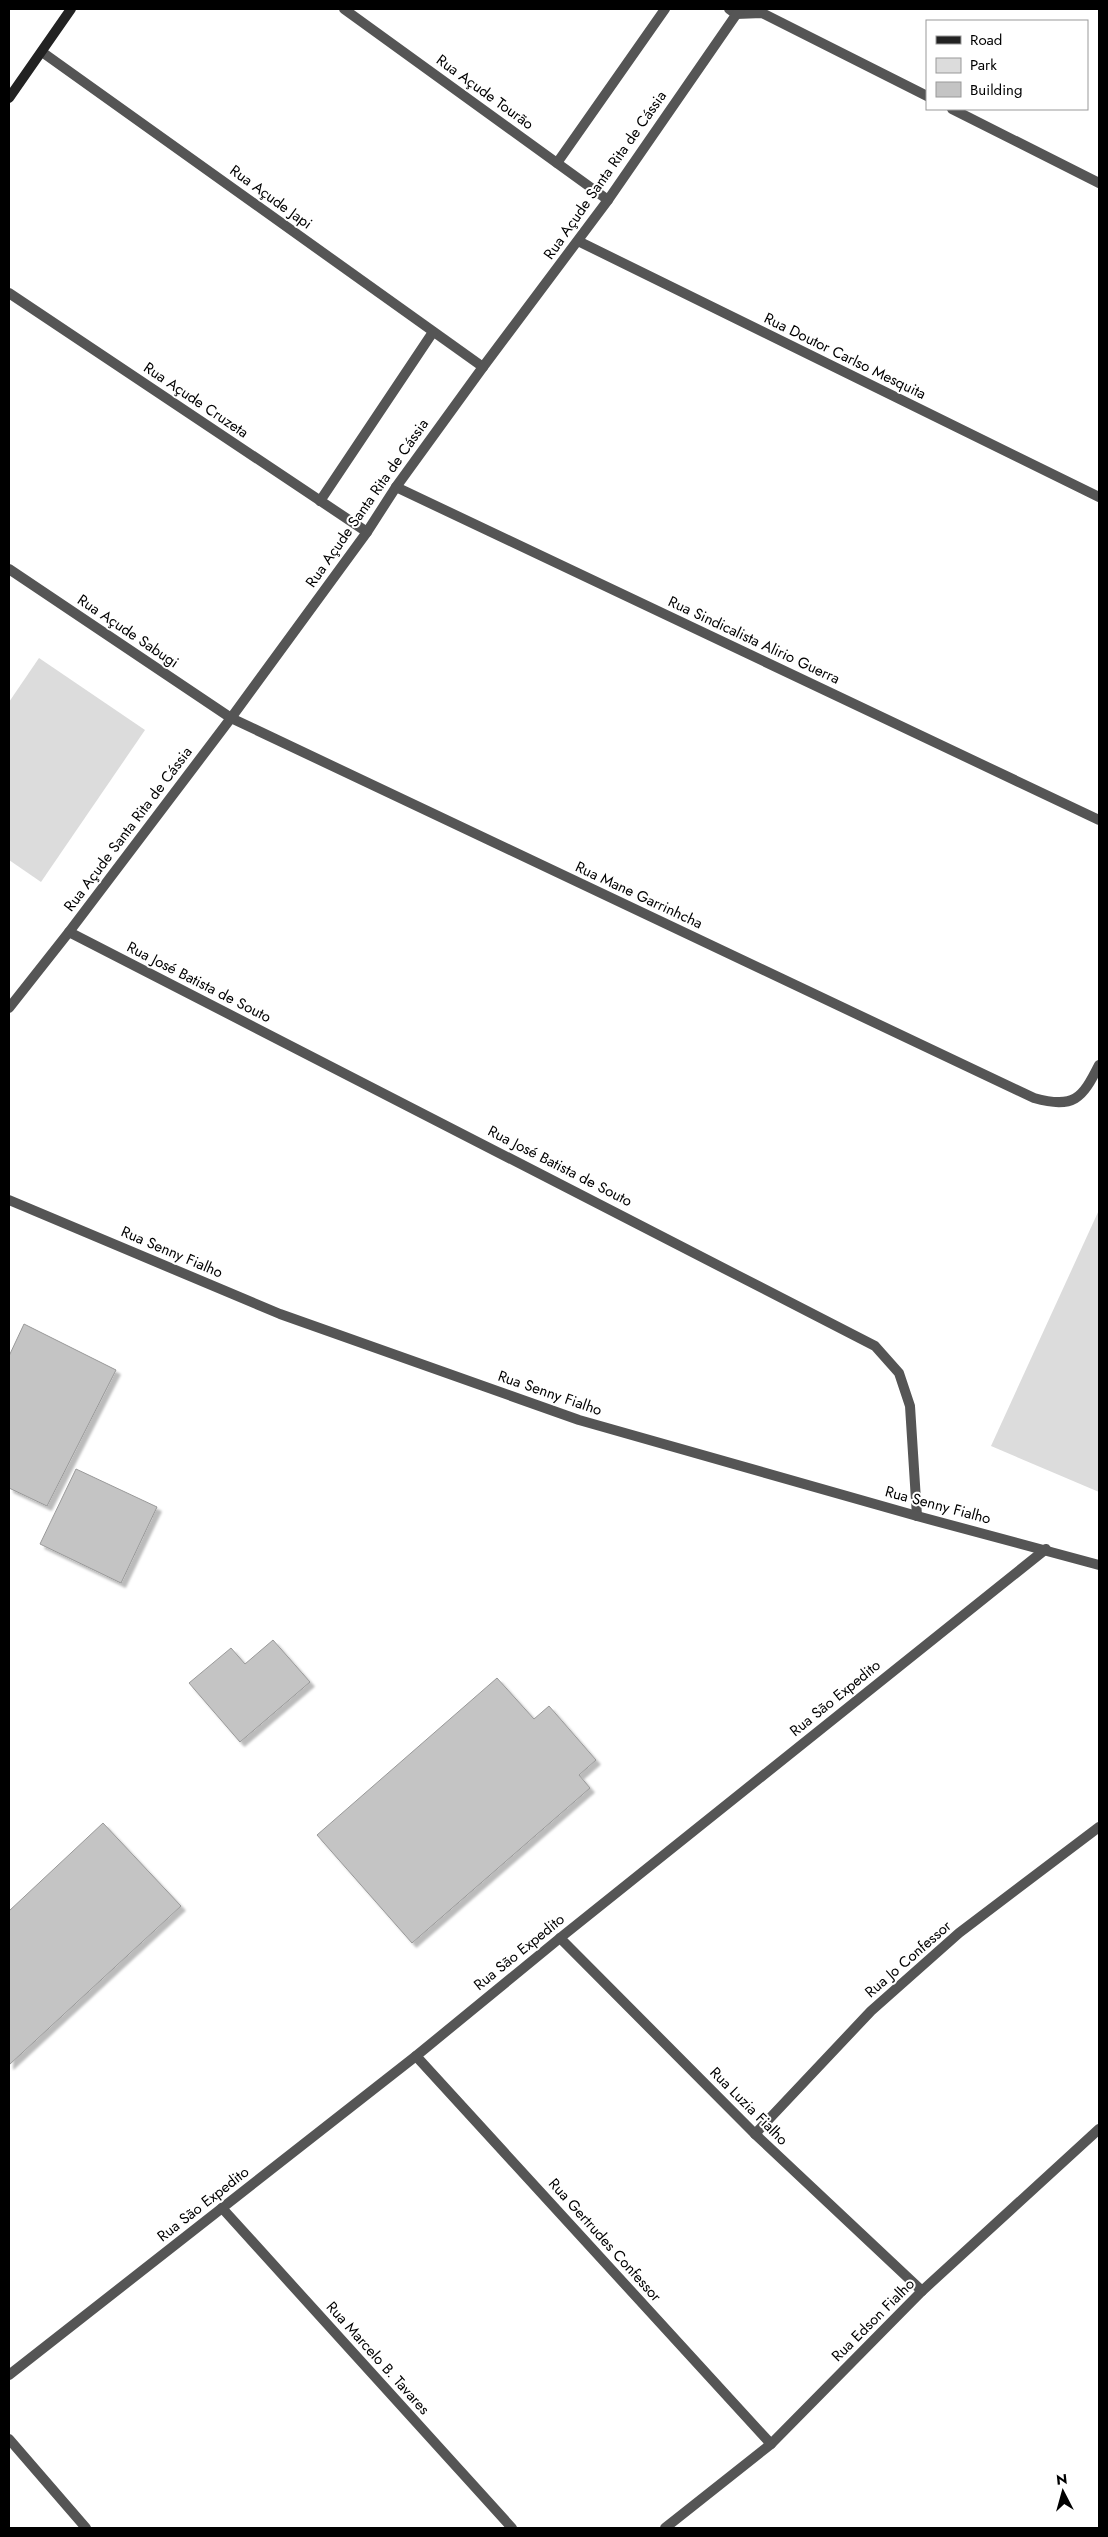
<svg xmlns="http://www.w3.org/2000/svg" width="1108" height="2537" font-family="Jost,sans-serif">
	<defs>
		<filter id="shadow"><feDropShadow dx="4.5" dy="4.5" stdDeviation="1" flood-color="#0004"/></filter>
	</defs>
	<rect width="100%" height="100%" fill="#fff"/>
	<g fill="#dcdcdc">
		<path d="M 39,658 L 145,730 L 41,882 L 9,860 L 9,702 Z"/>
		<path d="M 1099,1210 L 1099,1492 L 991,1446 Z"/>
	</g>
	<g fill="#c4c4c4" stroke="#999" filter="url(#shadow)">
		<path d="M 24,1324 L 116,1370 L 47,1506 L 9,1488 L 9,1356 Z"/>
		<path d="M 76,1469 L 157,1507 L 121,1583 L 40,1544 Z"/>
		<path d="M 273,1640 L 310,1682 L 240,1742 L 189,1683 L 231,1648 L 245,1664 Z"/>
		<path d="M 497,1678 L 534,1719 L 549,1706 L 596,1760 L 579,1775 L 590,1788 L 412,1943 L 317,1835 Z"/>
		<path d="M 103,1823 L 181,1906 L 9,2065 L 9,1911 Z"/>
	</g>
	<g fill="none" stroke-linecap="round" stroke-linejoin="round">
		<g stroke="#555" stroke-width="10">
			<path d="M 344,9 L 608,200"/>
			<path d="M 729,9 L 736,14 L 762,13 L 927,96"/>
			<path d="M 42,52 L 483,367"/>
			<path d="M 952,109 L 1099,183"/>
			<path d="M 557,163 L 665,9"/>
			<path d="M 578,241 L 1099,497"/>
			<path d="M 9,293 L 367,532"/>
			<path d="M 396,487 L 1099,820"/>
			<path d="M 320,501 L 433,332"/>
			<path d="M 9,569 L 231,718 L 1034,1098 C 1074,1109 1082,1099 1099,1065"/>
			<path d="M 69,932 L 875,1346 L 899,1373 L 910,1406 L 917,1516"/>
			<path d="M 9,1008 L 69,932 L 231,718 L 367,532 L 396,487 L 483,367 L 608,200 L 740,9"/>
			<path d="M 9,1200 L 280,1314 L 579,1420 L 917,1516 L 1099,1565"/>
			<path d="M 560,1938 L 755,2134 L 922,2291"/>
			<path d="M 416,2056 L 771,2444"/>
			<path d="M 755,2134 L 871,2011 L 959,1933 L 1099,1827"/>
			<path d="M 222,2208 L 512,2528"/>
			<path d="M 9,2375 L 416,2056 L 560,1938 L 1046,1549"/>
			<path d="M 9,2439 L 86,2528"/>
			<path d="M 665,2528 L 771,2444 L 922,2291 L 1099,2129"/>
		</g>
		<path stroke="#222" stroke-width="10" d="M 9,98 L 71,9"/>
	</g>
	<g text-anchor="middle" stroke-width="4" stroke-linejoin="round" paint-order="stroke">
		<g font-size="15" fill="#000" stroke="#fff">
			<text transform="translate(485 92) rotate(36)" y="5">Rua Açude Tourão</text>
			<text transform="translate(605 175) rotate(-55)" y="5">Rua Açude Santa Rita de Cássia</text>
			<text transform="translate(271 197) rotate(36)" y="5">Rua Açude Japi</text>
			<text transform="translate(845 356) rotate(26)" y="5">Rua Doutor Carlso Mesquita</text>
			<text transform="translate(196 400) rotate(34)" y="5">Rua Açude Cruzeta</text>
			<text transform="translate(367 503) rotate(-55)" y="5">Rua Açude Santa Rita de Cássia</text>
			<text transform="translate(128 631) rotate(34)" y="5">Rua Açude Sabugi</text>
			<text transform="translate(754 640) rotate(25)" y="5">Rua Sindicalista Alirio Guerra</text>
			<text transform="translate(128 829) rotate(-53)" y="5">Rua Açude Santa Rita de Cássia</text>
			<text transform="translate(639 895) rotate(25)" y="5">Rua Mane Garrinhcha</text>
			<text transform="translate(199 982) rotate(27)" y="5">Rua José Batista de Souto</text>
			<text transform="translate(560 1166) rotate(27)" y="5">Rua José Batista de Souto</text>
			<text transform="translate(172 1252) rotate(23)" y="5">Rua Senny Fialho</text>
			<text transform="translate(550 1393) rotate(19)" y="5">Rua Senny Fialho</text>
			<text transform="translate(938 1505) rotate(15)" y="5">Rua Senny Fialho</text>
			<text transform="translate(835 1698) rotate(-39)" y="5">Rua São Expedito</text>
			<text transform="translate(519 1952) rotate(-39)" y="5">Rua São Expedito</text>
			<text transform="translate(908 1959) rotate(-41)" y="5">Rua Jo Confessor</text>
			<text transform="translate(749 2106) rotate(45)" y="5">Rua Luzia Fialho</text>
			<text transform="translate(203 2204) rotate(-38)" y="5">Rua São Expedito</text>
			<text transform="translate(605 2240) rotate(48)" y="5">Rua Gertrudes Confessor</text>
			<text transform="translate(873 2320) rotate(-45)" y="5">Rua Edson Fialho</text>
			<text transform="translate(378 2358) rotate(48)" y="5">Rua Marcelo B. Tavares</text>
		</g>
	</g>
	<rect width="1108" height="2537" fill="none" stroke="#000000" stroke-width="20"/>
	<rect x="926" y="20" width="162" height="90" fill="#ffffff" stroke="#999999"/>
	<rect x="936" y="36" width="25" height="8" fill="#222222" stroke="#999999"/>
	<text x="970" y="45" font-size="15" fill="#000000">Road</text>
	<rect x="936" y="58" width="25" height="15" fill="#dcdcdc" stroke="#999999"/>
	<text x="970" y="70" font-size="15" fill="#000000">Park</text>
	<rect x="936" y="82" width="25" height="15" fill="#c4c4c4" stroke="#999999"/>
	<text x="970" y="95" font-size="15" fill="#000000">Building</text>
	<g transform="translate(1063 2492) rotate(354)" stroke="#ffffff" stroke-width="4" paint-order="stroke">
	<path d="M0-4L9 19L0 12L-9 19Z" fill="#000000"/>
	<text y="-8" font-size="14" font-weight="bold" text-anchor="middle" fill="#000000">N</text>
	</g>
</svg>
